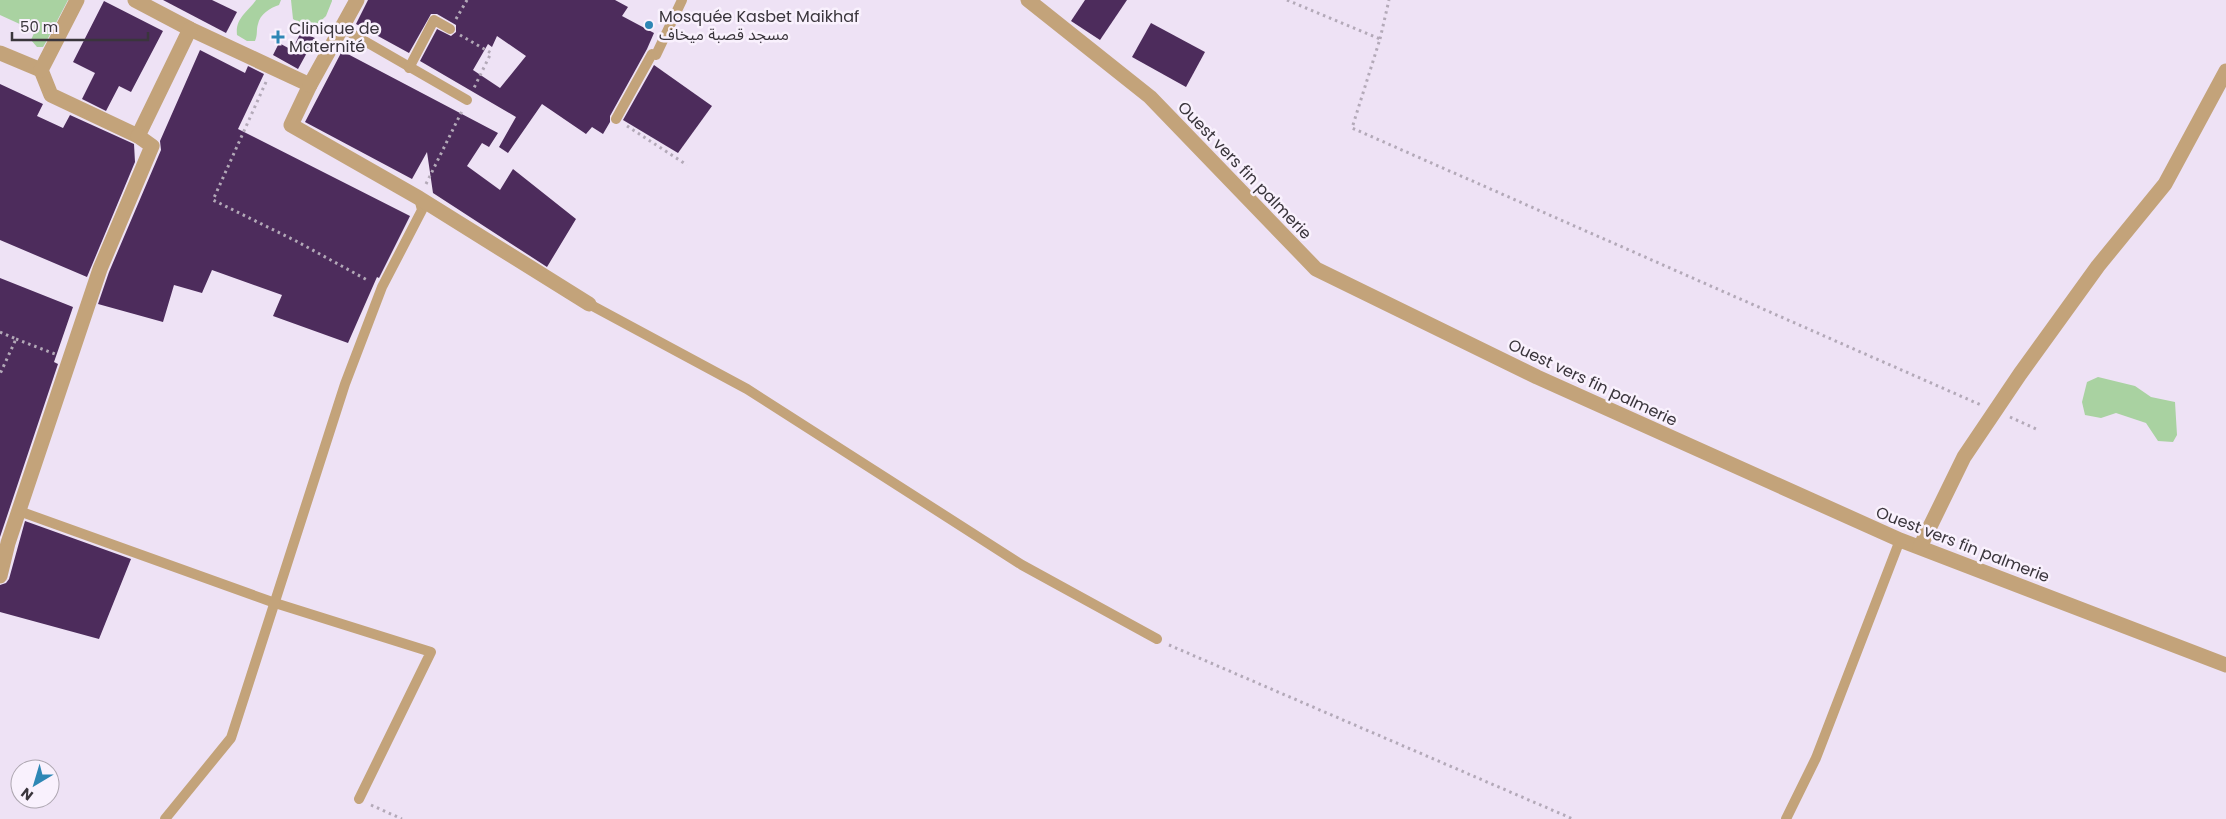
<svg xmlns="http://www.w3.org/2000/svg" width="2226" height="819" font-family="Poppins,'Noto Sans Arabic',sans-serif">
	<rect width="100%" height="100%" fill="#eee2f5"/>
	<g fill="#a9d2a1">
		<path d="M 0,0 L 68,0 L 46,42 L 43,47 L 37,47 L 31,40 L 35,31 L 0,15 Z"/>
		<path d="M 256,0 L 281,0 L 279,5 C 270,8 260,14 258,24 C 256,30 258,34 255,41 L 247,41 L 237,35 C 235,18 248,12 256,0 Z"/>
		<path d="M 291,0 L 332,0 L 332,1 L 326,16 L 311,30 L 293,19 Z"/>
		<path d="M 2098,377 L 2135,386 L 2151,397 L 2175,402 L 2177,435 L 2173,442 L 2158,441 L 2146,423 L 2116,413 L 2101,418 L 2085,415 L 2082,402 L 2087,382 Z"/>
	</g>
	<g fill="#4d2c5c" fill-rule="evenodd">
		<path d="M 163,0 L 212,0 L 237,12 L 226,33 Z"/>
		<path d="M 368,0 L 615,0 L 628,7 L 622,16 L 654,33 L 647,49 L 610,116 L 610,122 L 603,134 L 592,127 L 586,134 L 542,104 L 508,153 L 499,147 L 516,117 L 420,61 L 437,29 L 451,36 L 456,32 L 456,25 L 437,14 L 431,14 L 409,53 L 356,24 ZM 497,36 L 526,56 L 500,88 L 473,70 L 488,44 L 492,47 Z"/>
		<path d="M 1085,0 L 1127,0 L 1100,40 L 1071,21 Z"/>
		<path d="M 104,1 L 163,31 L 131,92 L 119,86 L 106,111 L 82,99 L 95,73 L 73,62 Z"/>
		<path d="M 1151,23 L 1205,52 L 1186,87 L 1132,57 Z"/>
		<path d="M 301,32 L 315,38 L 298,69 L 273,55 L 279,43 L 292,50 Z"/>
		<path d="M 200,50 L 245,73 L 248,66 L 264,74 L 238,129 L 410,216 L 379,278 L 377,277 L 348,343 L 273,316 L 282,295 L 212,270 L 202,293 L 174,285 L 163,322 L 98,304 L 109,272 L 161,150 L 160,141 Z"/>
		<path d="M 342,51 L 498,133 L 489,147 L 482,143 L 467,166 L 500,190 L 513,169 L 576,219 L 547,267 L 433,193 L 427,152 L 412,179 L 305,122 Z"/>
		<path d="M 654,65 L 712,106 L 678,153 L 623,120 Z"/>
		<path d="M 0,84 L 43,104 L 37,116 L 63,128 L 70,115 L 134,144 L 135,162 L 87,277 L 0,240 Z"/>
		<path d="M 0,278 L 73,307 L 54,362 L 58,364 L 0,537 Z"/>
		<path d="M 25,521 L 131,559 L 99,639 L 0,612 L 0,585 L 6,583 L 9,579 Z"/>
	</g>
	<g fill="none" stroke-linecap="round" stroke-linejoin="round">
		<g stroke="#b3a9b8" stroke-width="3" stroke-dasharray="2.5 4" stroke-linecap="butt">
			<path d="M 1287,0 L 1380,39 L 1352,128 L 1981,405"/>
			<path d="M 456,19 L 467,0"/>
			<path d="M 460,35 L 491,53 L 473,90"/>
			<path d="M 1380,39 L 1389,0"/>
			<path d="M 266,82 L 213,200 L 296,241 L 369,281"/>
			<path d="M 627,126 L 687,165"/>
			<path d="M 426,184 L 462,111"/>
			<path d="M 0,332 L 16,339 L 0,374"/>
			<path d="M 16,339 L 55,354"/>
			<path d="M 2010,417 L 2036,429"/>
			<path d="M 1169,645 L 1573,819"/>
			<path d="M 371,805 L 402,819"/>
		</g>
		<g stroke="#c3a37a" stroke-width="10">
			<path d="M 342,28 L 467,100"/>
			<path d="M 409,68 L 434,20 L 450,29"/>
			<path d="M 616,119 L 652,54 L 656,55 L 682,0"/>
			<path d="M 589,304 L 747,389 L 1022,565 L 1157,639"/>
			<path d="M 19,511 L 275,603 L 431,652 L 359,799"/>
			<path d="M 165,819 L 231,738 L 345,384 L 382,287 L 422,210 L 419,198"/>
			<path d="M 1786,819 L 1816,758 L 1900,540"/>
		</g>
		<g stroke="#c3a37a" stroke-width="15">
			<path d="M 135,0 L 190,29 L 310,85 L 291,125 L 419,198 L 589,304"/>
			<path d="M 1028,0 L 1150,97 L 1316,269 L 1537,377 L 1900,540 L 2226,665"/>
			<path d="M 0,53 L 41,70"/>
			<path d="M 41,70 L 51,95 L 138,136 L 190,29"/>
			<path d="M 41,70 L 77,0"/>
			<path d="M 310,85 L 357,0"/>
			<path d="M 1920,547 L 1964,457 L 2020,374 L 2098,266 L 2165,184 L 2226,71"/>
			<path d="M 0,576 L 8,543 L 100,269 L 152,146 L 138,136"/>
		</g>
	</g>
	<g fill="#2e87b5" stroke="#f9f1fd" stroke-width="2">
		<circle cx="649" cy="25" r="5"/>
		<path d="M275.5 29.5h5v5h5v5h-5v5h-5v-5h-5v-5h5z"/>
	</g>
	<g text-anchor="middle" stroke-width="5" stroke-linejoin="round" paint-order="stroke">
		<g font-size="16" fill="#3a353c" stroke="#f9f1fd" text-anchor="start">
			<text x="659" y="22">Mosquée Kasbet Maikhaf<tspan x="659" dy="18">مسجد قصبة ميخاف</tspan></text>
			<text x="289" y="34">Clinique de<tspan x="289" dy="18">Maternité</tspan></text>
		</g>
		<g font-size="16" fill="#3a353c" stroke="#f9f1fd">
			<text transform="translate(1245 170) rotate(46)" y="6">Ouest vers fin palmerie</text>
			<text transform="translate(1593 382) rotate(25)" y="6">Ouest vers fin palmerie</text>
			<text transform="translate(1963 544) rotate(21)" y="6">Ouest vers fin palmerie</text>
		</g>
	</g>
	<g transform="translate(35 784) rotate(218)"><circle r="24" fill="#f9f1fd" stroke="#ada6b0"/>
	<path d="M0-4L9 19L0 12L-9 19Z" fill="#2e87b5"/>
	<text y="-8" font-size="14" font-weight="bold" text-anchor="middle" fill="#3a353c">N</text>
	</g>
	<path d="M12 32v8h136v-8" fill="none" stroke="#3a353c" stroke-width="2.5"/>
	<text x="20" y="32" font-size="15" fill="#3a353c" stroke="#f9f1fd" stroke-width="4" paint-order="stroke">50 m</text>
</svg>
